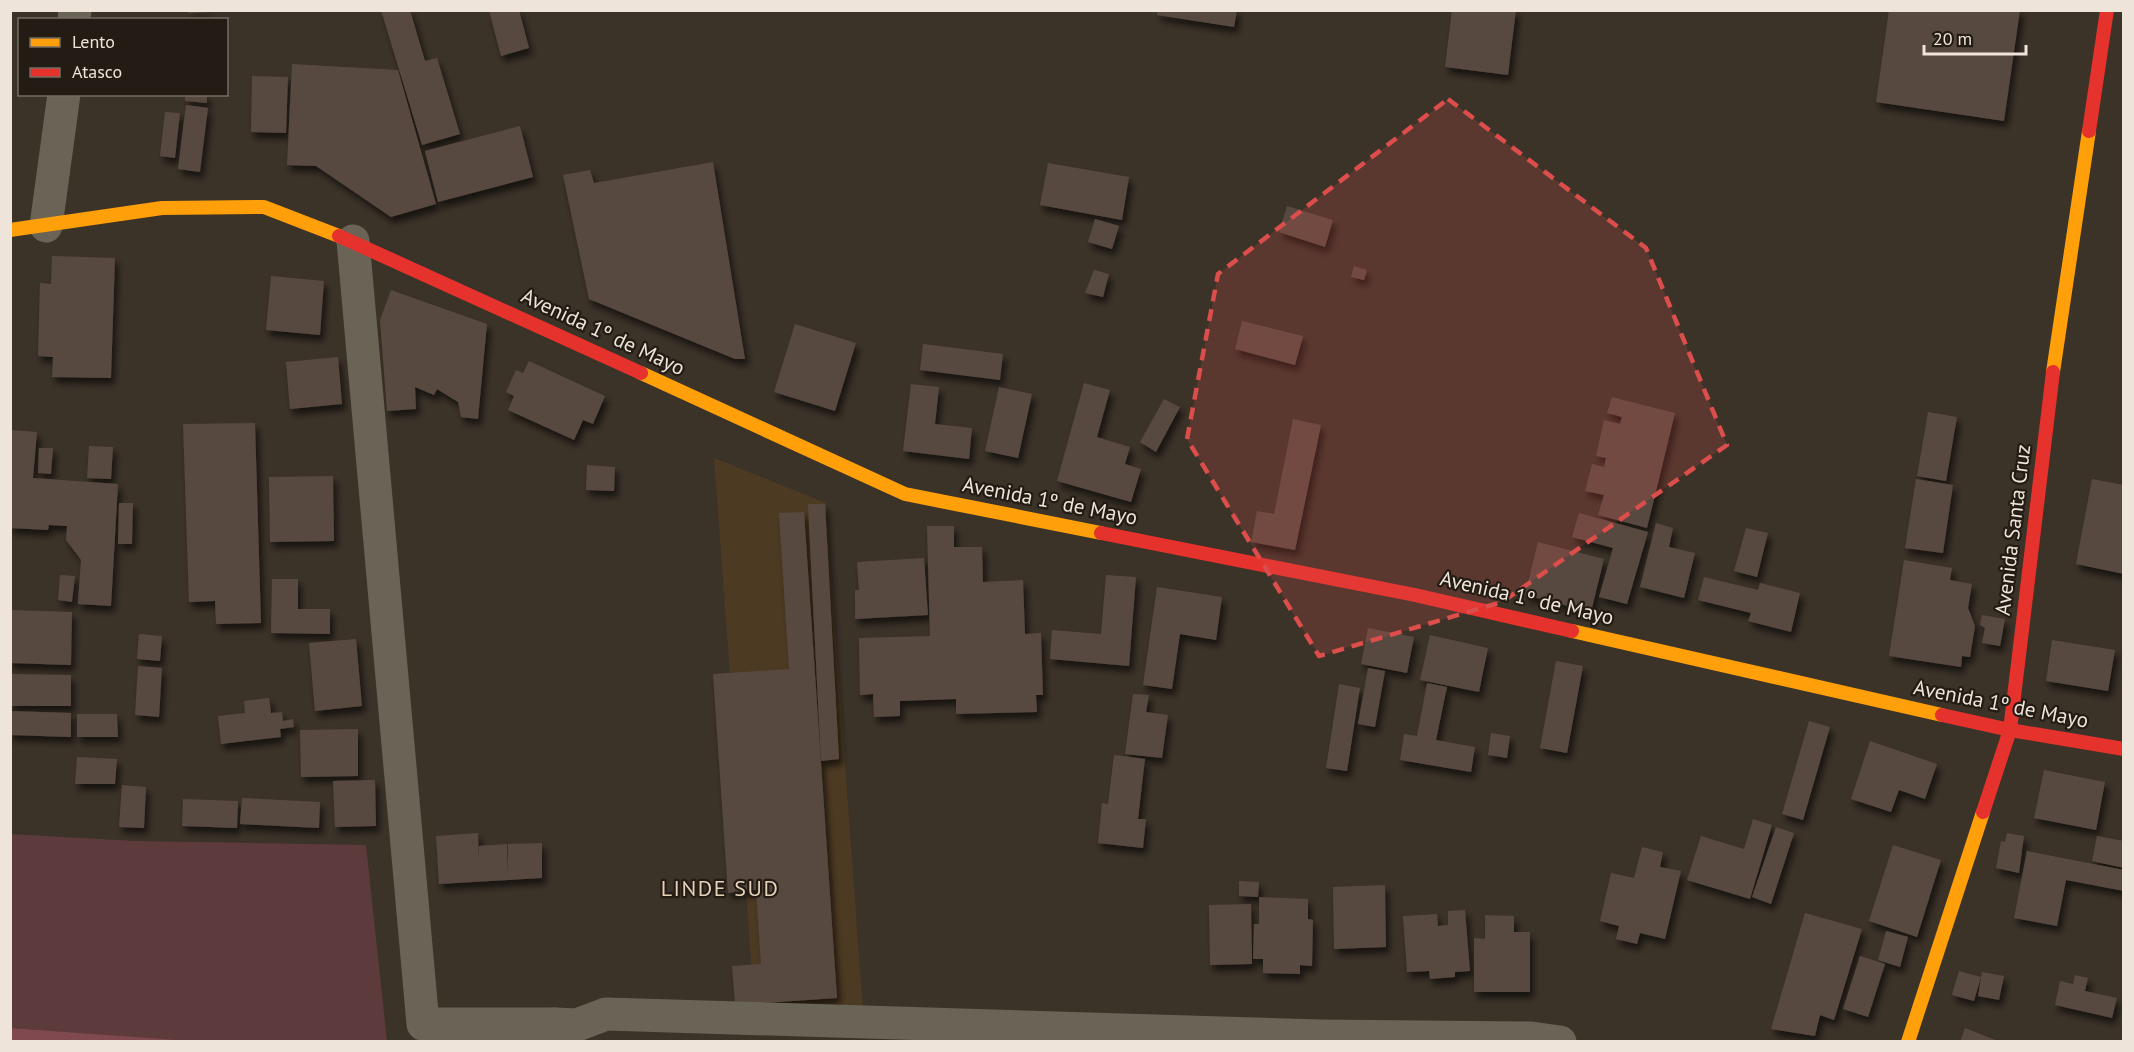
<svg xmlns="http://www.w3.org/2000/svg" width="2134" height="1052" font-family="'PT Sans',sans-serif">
	<defs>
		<filter id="shadow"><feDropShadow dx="3.5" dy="6" stdDeviation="3" flood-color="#0009"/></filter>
	</defs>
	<rect width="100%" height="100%" fill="#3b3228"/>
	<path fill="#4d3a23" d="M 714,458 L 826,503 L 863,1011 L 754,1001 Z"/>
	<path fill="#5d3a3c" d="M 10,834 L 135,841 L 366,845 L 387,1041 L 189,1042 L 11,1028 Z"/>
	<path fill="#7f494f" d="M 11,1028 L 189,1041 L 11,1041 Z"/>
	<g fill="#584941" filter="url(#shadow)">
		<path d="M 188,10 L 209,10 L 209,12 L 188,13 Z"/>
		<path d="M 381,10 L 410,10 L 425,61 L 437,58 L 460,134 L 422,145 Z"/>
		<path d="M 489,10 L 519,10 L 529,48 L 501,56 Z"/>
		<path d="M 1157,10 L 1237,10 L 1234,27 L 1157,15 Z"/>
		<path d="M 1452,10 L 1516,10 L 1508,75 L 1445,67 Z"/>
		<path d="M 1889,10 L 2020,10 L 2004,121 L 1876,102 Z"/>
		<path d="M 292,64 L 398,70 L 436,204 L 391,217 L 316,166 L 287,165 Z"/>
		<path d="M 252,76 L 288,77 L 286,133 L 251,132 Z"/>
		<path d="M 185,94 L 207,94 L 207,103 L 185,101 Z"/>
		<path d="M 186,105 L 208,108 L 200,172 L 178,169 Z"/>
		<path d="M 165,112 L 180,113 L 175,158 L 160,156 Z"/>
		<path d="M 520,126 L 533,177 L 438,202 L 425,151 Z"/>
		<path d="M 713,162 L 745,359 L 735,359 L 589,299 L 563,175 L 590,170 L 594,183 Z"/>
		<path d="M 1048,163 L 1129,177 L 1122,220 L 1040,205 Z"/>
		<path d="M 1287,206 L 1333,220 L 1325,247 L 1279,232 Z"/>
		<path d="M 1095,219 L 1119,226 L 1112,249 L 1088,242 Z"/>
		<path d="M 52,256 L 115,258 L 111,378 L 52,377 L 53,357 L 38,356 L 40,283 L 51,284 Z"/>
		<path d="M 1354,266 L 1367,270 L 1364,280 L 1351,277 Z"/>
		<path d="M 1094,270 L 1109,274 L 1103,297 L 1085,293 Z"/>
		<path d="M 271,276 L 324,281 L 320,335 L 266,330 Z"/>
		<path d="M 391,290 L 487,324 L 478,419 L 461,417 L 458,402 L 437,389 L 434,395 L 415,387 L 416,409 L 387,411 L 380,320 Z"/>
		<path d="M 1242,321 L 1303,336 L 1295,365 L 1235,349 Z"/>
		<path d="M 795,324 L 856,343 L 835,411 L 774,392 Z"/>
		<path d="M 923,344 L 1003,354 L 1000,380 L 920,370 Z"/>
		<path d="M 338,357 L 342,404 L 290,409 L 286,362 Z"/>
		<path d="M 529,361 L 605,396 L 593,424 L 583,420 L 574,440 L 508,410 L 514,396 L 506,392 L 516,370 L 523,373 Z"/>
		<path d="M 1084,383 L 1110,390 L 1097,437 L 1130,447 L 1125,464 L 1141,469 L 1131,502 L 1057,481 Z"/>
		<path d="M 911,384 L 939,387 L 935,424 L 972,428 L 969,459 L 903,451 Z"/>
		<path d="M 999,387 L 1032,394 L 1018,458 L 985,451 Z"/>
		<path d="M 1612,397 L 1675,413 L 1647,528 L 1598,515 L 1604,495 L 1585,491 L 1592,464 L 1604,467 L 1606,458 L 1596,456 L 1604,420 L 1620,424 L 1622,417 L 1607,413 Z"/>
		<path d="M 1164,399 L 1180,407 L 1156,452 L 1140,442 Z"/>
		<path d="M 1928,412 L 1957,417 L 1946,481 L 1917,476 Z"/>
		<path d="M 1293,419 L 1321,425 L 1295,550 L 1251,542 L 1257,511 L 1274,514 Z"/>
		<path d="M 255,423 L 261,623 L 216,624 L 215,601 L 189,602 L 183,424 Z"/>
		<path d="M 10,430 L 37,432 L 33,478 L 118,484 L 111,606 L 78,604 L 81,560 L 66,540 L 67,526 L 49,525 L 48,530 L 10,528 Z"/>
		<path d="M 89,446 L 113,447 L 111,479 L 87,478 Z"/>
		<path d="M 39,448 L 53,448 L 51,474 L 38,473 Z"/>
		<path d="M 587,465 L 615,467 L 614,491 L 586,490 Z"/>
		<path d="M 333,476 L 334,541 L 270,542 L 269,477 Z"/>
		<path d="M 1916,479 L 1953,485 L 1943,553 L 1905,548 Z"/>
		<path d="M 2092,479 L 2124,485 L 2124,574 L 2076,564 Z"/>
		<path d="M 119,503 L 133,503 L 132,544 L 118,544 Z"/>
		<path d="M 808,504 L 825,504 L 839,759 L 821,761 Z"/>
		<path d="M 804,512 L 837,998 L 735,1005 L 732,966 L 761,964 L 756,890 L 728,893 L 713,674 L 789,669 L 779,513 Z"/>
		<path d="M 1579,513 L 1648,532 L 1627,604 L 1599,597 L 1613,548 L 1572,537 Z"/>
		<path d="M 1656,523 L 1673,528 L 1669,547 L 1695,553 L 1684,598 L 1640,587 Z"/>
		<path d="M 927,526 L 954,526 L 954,547 L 982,547 L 983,582 L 1023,580 L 1025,634 L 1041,633 L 1043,695 L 1036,695 L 1037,712 L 956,714 L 956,699 L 900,701 L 900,716 L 874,717 L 873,694 L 860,695 L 859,638 L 930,636 Z"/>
		<path d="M 1746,528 L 1768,533 L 1757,577 L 1734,571 Z"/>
		<path d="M 1538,542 L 1604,559 L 1591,612 L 1525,595 Z"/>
		<path d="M 924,558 L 928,615 L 855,619 L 855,590 L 859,590 L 857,562 Z"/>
		<path d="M 1904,560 L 1952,568 L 1950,580 L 1972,584 L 1968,608 L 1975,626 L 1970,657 L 1962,656 L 1961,667 L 1889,656 Z"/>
		<path d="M 60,575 L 75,576 L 72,602 L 58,600 Z"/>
		<path d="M 1106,575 L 1136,577 L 1129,666 L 1050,659 L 1052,630 L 1101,634 Z"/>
		<path d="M 1704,577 L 1758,590 L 1760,583 L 1800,593 L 1791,632 L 1748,621 L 1751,613 L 1698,600 Z"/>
		<path d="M 272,579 L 298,579 L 298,609 L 330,609 L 330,634 L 271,633 Z"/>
		<path d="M 1157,587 L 1222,597 L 1216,640 L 1180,634 L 1172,689 L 1143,685 Z"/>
		<path d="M 10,610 L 72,612 L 71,665 L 10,663 Z"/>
		<path d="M 1982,615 L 2005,619 L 2000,646 L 1982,643 L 1985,628 L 1980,625 Z"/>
		<path d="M 1368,628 L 1414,637 L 1407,673 L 1361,664 Z"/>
		<path d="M 139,634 L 162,636 L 160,661 L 137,659 Z"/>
		<path d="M 1430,635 L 1488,648 L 1479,692 L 1420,680 Z"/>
		<path d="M 356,639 L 362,706 L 315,711 L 309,643 Z"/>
		<path d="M 2052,640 L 2115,650 L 2108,691 L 2046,681 Z"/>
		<path d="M 1556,661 L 1583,666 L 1567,753 L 1540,748 Z"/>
		<path d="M 138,666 L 162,668 L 159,717 L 135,715 Z"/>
		<path d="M 1368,668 L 1385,671 L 1375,727 L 1358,724 Z"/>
		<path d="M 10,674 L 71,675 L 71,706 L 10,706 Z"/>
		<path d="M 1427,683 L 1447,687 L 1436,740 L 1475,747 L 1471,772 L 1400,760 L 1404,734 L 1417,736 Z"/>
		<path d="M 1339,684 L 1360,688 L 1347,771 L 1326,768 Z"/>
		<path d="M 1133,694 L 1149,695 L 1146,712 L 1168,715 L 1162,758 L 1125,754 Z"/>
		<path d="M 269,698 L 271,713 L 282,712 L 283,721 L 293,719 L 294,727 L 280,729 L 281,737 L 221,744 L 218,716 L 245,713 L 244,701 Z"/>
		<path d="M 10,711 L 71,713 L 71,737 L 10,735 Z"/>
		<path d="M 77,714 L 117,714 L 118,737 L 77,737 Z"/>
		<path d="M 1809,721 L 1830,727 L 1803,820 L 1782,814 Z"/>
		<path d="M 358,729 L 358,776 L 301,777 L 300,730 Z"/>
		<path d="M 1491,733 L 1510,736 L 1507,758 L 1488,755 Z"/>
		<path d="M 1870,741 L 1937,764 L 1925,799 L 1899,790 L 1891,812 L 1851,799 Z"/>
		<path d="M 1114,755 L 1145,759 L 1138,819 L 1146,819 L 1143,848 L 1098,843 L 1102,803 L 1108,804 Z"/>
		<path d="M 77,757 L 117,759 L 115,784 L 75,784 Z"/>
		<path d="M 2044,770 L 2105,782 L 2096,830 L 2034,818 Z"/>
		<path d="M 375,780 L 376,826 L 335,827 L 333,781 Z"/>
		<path d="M 122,785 L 146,787 L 144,828 L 119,827 Z"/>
		<path d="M 242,798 L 320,802 L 319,828 L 240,824 Z"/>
		<path d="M 183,799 L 238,801 L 237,828 L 182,826 Z"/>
		<path d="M 1753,819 L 1772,825 L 1750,899 L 1687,880 L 1701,836 L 1744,849 Z"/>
		<path d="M 1776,827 L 1794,833 L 1771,904 L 1752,897 Z"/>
		<path d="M 478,833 L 479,860 L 479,846 L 507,844 L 508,874 L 508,844 L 542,843 L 542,878 L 439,884 L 436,836 Z"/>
		<path d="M 2007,833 L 2024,836 L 2019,873 L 1996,868 L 2001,841 L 2005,842 Z"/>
		<path d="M 2097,836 L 2124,841 L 2124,868 L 2092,861 Z"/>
		<path d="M 1893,845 L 1941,860 L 1917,937 L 1869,921 Z"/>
		<path d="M 1642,847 L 1663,852 L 1660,867 L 1681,871 L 1665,939 L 1640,933 L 1637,944 L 1616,939 L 1619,926 L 1600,921 L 1611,873 L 1634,878 Z"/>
		<path d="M 2027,851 L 2124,870 L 2124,891 L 2066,880 L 2057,926 L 2014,918 Z"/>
		<path d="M 1239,881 L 1259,882 L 1258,897 L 1239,896 Z"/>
		<path d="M 1385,885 L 1386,947 L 1334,949 L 1333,887 Z"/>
		<path d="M 1259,897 L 1308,899 L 1308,919 L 1313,920 L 1312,966 L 1300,965 L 1300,974 L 1263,973 L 1263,959 L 1253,959 L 1254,924 L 1259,924 Z"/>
		<path d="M 1251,904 L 1252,964 L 1210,965 L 1209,905 Z"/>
		<path d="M 1465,910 L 1470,971 L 1455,972 L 1455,977 L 1430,979 L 1429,971 L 1407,972 L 1403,916 L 1437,914 L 1438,926 L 1448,925 L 1448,911 Z"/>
		<path d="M 1805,913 L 1862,929 L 1834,1020 L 1820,1015 L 1815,1036 L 1771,1029 Z"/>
		<path d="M 1485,915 L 1514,916 L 1514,932 L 1530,932 L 1530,992 L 1474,992 L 1474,938 L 1485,939 Z"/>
		<path d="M 1886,931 L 1908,937 L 1900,967 L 1878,960 Z"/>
		<path d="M 1860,956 L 1885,964 L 1868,1017 L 1843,1009 Z"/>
		<path d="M 1959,971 L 1981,977 L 1974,1001 L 1952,995 Z"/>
		<path d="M 1982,972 L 2004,976 L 1999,1000 L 1978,996 Z"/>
		<path d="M 2075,975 L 2088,978 L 2085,991 L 2117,998 L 2112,1018 L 2055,1005 L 2060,981 L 2073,984 Z"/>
		<path d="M 1965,1028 L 1998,1041 L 1998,1042 L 1960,1042 Z"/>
	</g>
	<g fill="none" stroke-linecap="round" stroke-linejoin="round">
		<g stroke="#696456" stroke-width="33">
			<path d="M 74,20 L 75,10"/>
			<path d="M 46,226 L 64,94"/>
			<path d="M 353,241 L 423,1024 L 554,1024 L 550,1042"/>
			<path d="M 554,1024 L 577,1025 L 606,1014 L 1320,1036 L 1531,1038 L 1560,1042"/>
		</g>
		<g stroke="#ff9f0a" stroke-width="14">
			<path d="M 10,230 L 162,208 L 264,207 L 339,236"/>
			<path d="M 2053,372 L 2089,131"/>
			<path d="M 641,373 L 905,494 L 1101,533"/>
			<path d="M 1572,631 L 1942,715"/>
			<path d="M 1908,1042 L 1983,812"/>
		</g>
		<g stroke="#e5322d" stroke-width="14">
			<path d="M 2089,131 L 2107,10"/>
			<path d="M 339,236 L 641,373"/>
			<path d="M 1101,533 L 1415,595 L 1572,631"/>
			<path d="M 1942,715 L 2010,730 L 2124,749"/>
			<path d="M 1983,812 L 2010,730 L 2053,372"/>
		</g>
	</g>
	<path fill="#db4e4b" fill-opacity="0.2" stroke="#db4e4b" stroke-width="4.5" stroke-dasharray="12 8" stroke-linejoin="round" d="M 1448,99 L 1646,248 L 1727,445 L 1502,602 L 1319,656 L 1187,439 L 1218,274 Z"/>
	<g text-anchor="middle" stroke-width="4.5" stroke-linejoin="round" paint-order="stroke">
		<g font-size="21" fill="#efe4d9" stroke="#231c14">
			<text transform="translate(603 332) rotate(25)" y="7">Avenida 1º de Mayo</text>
			<text transform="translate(1050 501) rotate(11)" y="7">Avenida 1º de Mayo</text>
			<text transform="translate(2013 530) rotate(-83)" y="7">Avenida Santa Cruz</text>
			<text transform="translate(1527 598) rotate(13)" y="7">Avenida 1º de Mayo</text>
			<text transform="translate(2001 704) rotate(11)" y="7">Avenida 1º de Mayo</text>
		</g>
		<g font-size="22" letter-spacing="1.5" fill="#e6d1ba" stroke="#231c14">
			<text x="720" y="896">LINDE SUD</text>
		</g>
	</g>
	<rect width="2134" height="1052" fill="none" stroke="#efe4d9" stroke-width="24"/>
	<rect x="18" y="18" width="210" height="78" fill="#231c14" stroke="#756c63" stroke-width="1.5"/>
	<rect x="30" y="38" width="30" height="9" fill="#ff9f0a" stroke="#756c63" stroke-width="1.5"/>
	<text x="72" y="48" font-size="18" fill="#efe4d9">Lento</text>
	<rect x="30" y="68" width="30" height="9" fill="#e5322d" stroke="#756c63" stroke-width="1.5"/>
	<text x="72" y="78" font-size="18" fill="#efe4d9">Atasco</text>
	<path d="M1924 45v9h102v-9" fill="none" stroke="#efe4d9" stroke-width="3"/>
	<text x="1933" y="45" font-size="18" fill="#efe4d9" stroke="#231c14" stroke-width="4.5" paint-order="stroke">20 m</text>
</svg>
